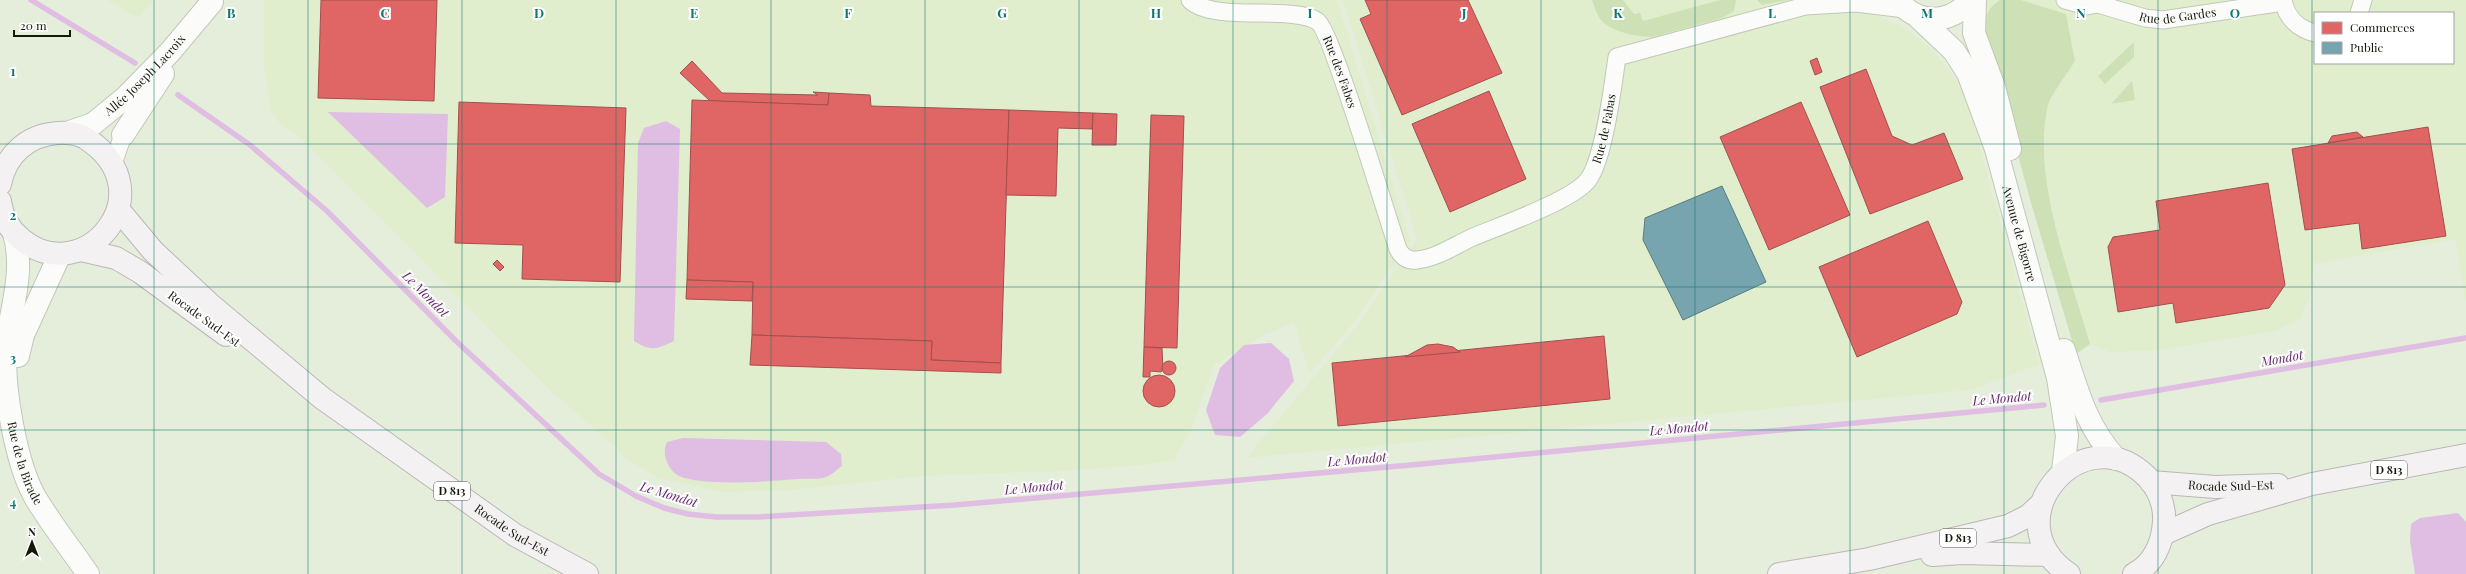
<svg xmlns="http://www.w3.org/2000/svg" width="2466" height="574" font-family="'Playfair Display',serif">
	<rect width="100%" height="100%" fill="#e5eedb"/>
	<g fill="#e0eece" fill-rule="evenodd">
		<path d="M 107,0 L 153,0 L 139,18 Z"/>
		<path d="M 264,0 L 1337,0 L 1410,241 L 1348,330 L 1309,373 L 1294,323 L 1266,334 L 1214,365 L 1191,430 L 1178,450 L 1175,460 L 1141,465 L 1063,471 L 924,476 L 790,490 L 722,492 L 659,478 L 624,458 L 618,449 L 553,393 L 295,133 L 280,124 L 270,109 L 264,66 Z"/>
		<path d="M 1343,0 L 1863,0 L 1866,10 L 1900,25 L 1930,47 L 1959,83 L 1971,114 L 2039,364 L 1970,390 L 1246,458 L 1360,322 L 1417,239 Z"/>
		<path d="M 1986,0 L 2466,0 L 2466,302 L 2455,239 L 2313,264 L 2309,298 L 2300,319 L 2275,331 L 2160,350 L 2110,352 L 2090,344 L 2080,327 L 2012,93 L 1984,6 ZM 2315,13 L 2453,13 L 2453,63 L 2315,63 Z"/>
	</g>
	<g fill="#cee1b6">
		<path d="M 1592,0 L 1623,0 L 1634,14 L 1640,13 L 1643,21 L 1720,0 L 1736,0 L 1734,11 L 1722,18 L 1653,37 C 1638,37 1616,33 1604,23 C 1597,17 1595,8 1592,0 Z"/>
		<path d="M 1757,0 L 1788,0 L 1762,5 Z"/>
		<path d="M 2000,0 L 2021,0 L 2066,14 L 2075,61 C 2069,71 2051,95 2048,105 C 2031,177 2070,274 2090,344 L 2076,354 L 2031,203 L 1983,27 C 1985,15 1989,7 2000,0 Z"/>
		<path d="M 2134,42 L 2134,57 L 2105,84 L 2098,76 Z"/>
		<path d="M 2132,81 L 2135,100 L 2111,104 Z"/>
	</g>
	<g fill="#e0bde2">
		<path d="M 328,112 L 448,114 L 445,197 L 427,208 Z"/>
		<path d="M 666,121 L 680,129 L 674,341 C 655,350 651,351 634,341 L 638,143 L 644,128 Z"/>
		<path d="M 1271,343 L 1289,359 L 1294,381 L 1267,414 L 1240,437 L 1215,435 L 1206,410 L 1220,368 L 1244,345 Z"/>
		<path d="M 683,438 L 826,442 L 841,454 L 842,466 C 837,469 832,475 826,477 C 819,480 807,478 799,479 C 770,481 705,487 679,476 C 668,471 661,453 667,442 Z"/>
		<path d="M 2458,513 L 2466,522 L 2466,574 L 2415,574 L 2410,541 L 2411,524 L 2420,518 Z"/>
	</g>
	<g fill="#e06666" stroke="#a34f4b">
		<path d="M 321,0 L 437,0 L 434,101 L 318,98 Z"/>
		<path d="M 1365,0 L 1468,0 L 1502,73 L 1402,115 L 1360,19 L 1371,14 Z"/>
		<path d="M 1817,58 L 1822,72 L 1815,75 L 1810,61 Z"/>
		<path d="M 692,61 L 722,93 L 818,95 L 813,92 L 829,93 L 828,105 L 710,101 L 680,73 Z"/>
		<path d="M 1866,69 L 1892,136 L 1912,145 L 1944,133 L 1963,179 L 1870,214 L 1820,87 Z"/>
		<path d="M 1489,91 L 1526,179 L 1450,212 L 1412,124 Z"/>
		<path d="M 829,93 L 870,95 L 871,106 L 1009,110 L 1001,363 L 931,360 L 932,341 L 752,335 L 753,282 L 687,280 L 692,100 L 828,105 Z"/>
		<path d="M 459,102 L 626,108 L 620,282 L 522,279 L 523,245 L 455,243 Z"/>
		<path d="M 1801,102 L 1850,215 L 1769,250 L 1720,137 Z"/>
		<path d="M 1009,110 L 1093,113 L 1092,129 L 1058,128 L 1056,196 L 1006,195 Z"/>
		<path d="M 1093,113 L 1117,114 L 1116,145 L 1092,145 Z"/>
		<path d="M 1151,115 L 1184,116 L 1177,348 L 1144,347 Z"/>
		<path d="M 2428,127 L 2446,236 L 2362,249 L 2359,223 L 2305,230 L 2292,149 Z"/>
		<path d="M 2357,132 L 2363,137 L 2328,143 L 2332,136 Z"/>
		<path d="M 2268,183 L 2285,285 L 2269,308 L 2176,323 L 2173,303 L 2118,312 L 2108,247 L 2113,237 L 2160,230 L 2156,201 Z"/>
		<path d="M 1928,221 L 1962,302 L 1957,314 L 1857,357 L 1819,267 Z"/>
		<path d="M 497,260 L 504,267 L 500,271 L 493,264 Z"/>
		<path d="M 687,280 L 753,282 L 752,301 L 686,299 Z"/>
		<path d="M 752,335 L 932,341 L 931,360 L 1001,363 L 1001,373 L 750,365 Z"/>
		<path d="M 1604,336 L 1610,399 L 1338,426 L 1332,363 Z"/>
		<path d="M 1438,344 L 1453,347 L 1460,352 L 1405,357 L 1427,345 Z"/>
		<path d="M 1144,347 L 1162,348 L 1163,369 L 1161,372 L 1150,371 L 1150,377 L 1143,377 Z"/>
		<circle cx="1169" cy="368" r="7"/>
		<circle cx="1159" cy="391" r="16"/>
	</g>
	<path fill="#76a5af" stroke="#597b7e" d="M 1722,186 L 1766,282 L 1683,320 L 1643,240 L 1645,218 Z"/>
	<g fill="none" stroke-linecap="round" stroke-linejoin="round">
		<g stroke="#e0bde2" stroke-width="5.5">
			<path d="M 31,0 L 135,63"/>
			<path d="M 178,95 L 250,145 L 327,211 L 456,341 L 599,474 L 636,496 L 664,508 L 688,514 L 716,517 L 758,517 L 955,505 L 1411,465 L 2044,405"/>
			<path d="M 2101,400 L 2466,338"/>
		</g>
		<g stroke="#c1c8b9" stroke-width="19">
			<g id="street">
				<path id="s1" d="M 1190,0 C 1208,18 1263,11 1288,14 C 1297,15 1310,16 1317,21 C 1331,29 1388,220 1398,249 C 1402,257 1408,261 1417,260 C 1436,258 1454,246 1471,238 C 1496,227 1572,201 1588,180 C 1604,159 1613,85 1617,57 L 1805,6 L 1856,3 L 1905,9"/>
				<path id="s2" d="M 2065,0 L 2087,6 L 2098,4 L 2145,18 L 2163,20 L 2283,2"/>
				<path d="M 2283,0 C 2286,17 2298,29 2315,33"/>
				<path d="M 2359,13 L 2363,0"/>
				<path d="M 113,164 L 123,135"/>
			</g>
		</g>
		<g stroke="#c1c8b9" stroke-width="24">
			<g id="secondary">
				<path d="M 1897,0 C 1918,25 1949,25 1971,0"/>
				<path d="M 1975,0 L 1974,33 L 1994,87 L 2010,149"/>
				<path id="s3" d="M 1919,18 L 1954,51 L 1968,73 L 1996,149 L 2058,378 L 2067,436 L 2063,471"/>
				<path id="s4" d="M 67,133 L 93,124 L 126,97 L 170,52 L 212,2"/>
				<path d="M 123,135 L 163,74"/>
				<path id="s5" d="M 14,233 C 25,272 11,308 6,347 C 2,384 16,464 35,497 C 51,524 71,549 88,574"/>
				<path d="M 2064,350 C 2078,392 2086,426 2116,459"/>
				<path d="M 18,356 L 23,335 L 60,254"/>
			</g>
		</g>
		<g stroke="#bab7b6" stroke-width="24">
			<g id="primary">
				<path d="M 0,184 C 6,154 28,135 58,133 C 67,132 80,134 87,139 C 168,193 83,291 21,239 C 9,229 2,217 0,201"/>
				<path id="s6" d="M 118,209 L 153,251 L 212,306 L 322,398 L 515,535 L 587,574"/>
				<path d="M 81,250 L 116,258 L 140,272 L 226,335"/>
				<path id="s7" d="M 2151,482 L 2215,487 L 2278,485"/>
				<path d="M 2163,534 L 2208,514 L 2312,484 L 2466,455"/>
				<path d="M 1932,555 L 1962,553 L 2049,555"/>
				<path d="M 1779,574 L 1869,559 L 2008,526 L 2028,516 L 2041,504"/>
				<path d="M 2069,574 C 1990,521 2083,413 2147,477 C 2158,488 2165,505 2164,521 C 2163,542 2154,564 2134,574"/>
			</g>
		</g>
		<use href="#street" stroke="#fbfcfa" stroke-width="17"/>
		<use href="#secondary" stroke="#fbfcfa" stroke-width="22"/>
		<use href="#primary" stroke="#f4f1f3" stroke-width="22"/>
	</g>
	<path fill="none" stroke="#0f766e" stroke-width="1" stroke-opacity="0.55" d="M 154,0 L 154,574M 308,0 L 308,574M 462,0 L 462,574M 616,0 L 616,574M 771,0 L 771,574M 925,0 L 925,574M 1079,0 L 1079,574M 1233,0 L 1233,574M 1387,0 L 1387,574M 1541,0 L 1541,574M 1695,0 L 1695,574M 1850,0 L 1850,574M 2004,0 L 2004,574M 2158,0 L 2158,574M 2312,0 L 2312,574M 0,144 L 2466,144M 0,287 L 2466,287M 0,430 L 2466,430"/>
	<g text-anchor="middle" stroke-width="4" stroke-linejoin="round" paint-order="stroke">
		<g fill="#fff" stroke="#5a5e55" stroke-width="1">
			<rect x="2371" y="461" width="36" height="18" rx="3"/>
			<rect x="434" y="482" width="36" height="18" rx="3"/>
			<rect x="1940" y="529" width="36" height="18" rx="3"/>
		</g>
		<g font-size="11" font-weight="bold" fill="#14190c">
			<text x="2389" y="474">D 813</text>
			<text x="452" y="495">D 813</text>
			<text x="1958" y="542">D 813</text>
		</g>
		<g font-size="12" fill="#14190c" stroke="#fff">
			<text dy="4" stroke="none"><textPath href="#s2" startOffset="116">Rue de Gardes</textPath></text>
			<text dy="4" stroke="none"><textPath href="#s1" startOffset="187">Rue des Fabes</textPath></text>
			<text dy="4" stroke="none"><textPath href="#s4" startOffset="99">Allée Joseph Lacroix</textPath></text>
			<text dy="4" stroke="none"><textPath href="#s1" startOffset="641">Rue de Fabas</textPath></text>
			<text dy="4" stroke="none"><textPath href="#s3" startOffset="243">Avenue de Bigorre</textPath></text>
			<text transform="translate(204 319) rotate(36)" y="4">Rocade Sud-Est</text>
			<text dy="4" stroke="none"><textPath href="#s5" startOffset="234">Rue de la Birade</textPath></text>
			<text dy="4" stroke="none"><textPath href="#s7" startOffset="80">Rocade Sud-Est</textPath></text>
			<text dy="4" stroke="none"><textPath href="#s6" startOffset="510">Rocade Sud-Est</textPath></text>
		</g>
		<g font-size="13" font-style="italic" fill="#65256e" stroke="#fff">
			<text transform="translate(426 294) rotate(45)" y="5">Le Mondot</text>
			<text transform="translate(2282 358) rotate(-10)" y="5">Mondot</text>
			<text transform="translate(2002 398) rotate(-5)" y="5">Le Mondot</text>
			<text transform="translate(1679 428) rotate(-5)" y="5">Le Mondot</text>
			<text transform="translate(1357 459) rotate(-5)" y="5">Le Mondot</text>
			<text transform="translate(1034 487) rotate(-5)" y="5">Le Mondot</text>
			<text transform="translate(669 494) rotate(17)" y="5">Le Mondot</text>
		</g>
	</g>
	<g font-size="13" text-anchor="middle" font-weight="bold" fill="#0f766e" stroke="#fff" stroke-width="4" stroke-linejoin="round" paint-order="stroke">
		<text x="231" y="18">B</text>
		<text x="385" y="18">C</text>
		<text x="539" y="18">D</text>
		<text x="694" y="18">E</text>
		<text x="848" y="18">F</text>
		<text x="1002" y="18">G</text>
		<text x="1156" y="18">H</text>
		<text x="1310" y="18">I</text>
		<text x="1464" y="18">J</text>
		<text x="1618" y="18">K</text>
		<text x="1772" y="18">L</text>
		<text x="1927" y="18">M</text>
		<text x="2081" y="18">N</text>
		<text x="2235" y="18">O</text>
		<text x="13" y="76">1</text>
		<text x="13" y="220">2</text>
		<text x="13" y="363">3</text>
		<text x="13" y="507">4</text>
	</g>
	<rect x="2314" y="12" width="140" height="52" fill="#ffffff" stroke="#a1a39e"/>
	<rect x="2322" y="22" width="20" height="12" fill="#e06666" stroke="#a1a39e"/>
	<text x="2350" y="32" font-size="12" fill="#14190c">Commerces</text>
	<rect x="2322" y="42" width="20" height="12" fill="#76a5af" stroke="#a1a39e"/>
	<text x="2350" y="52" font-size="12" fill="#14190c">Public</text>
	<g transform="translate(32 542)" stroke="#ffffff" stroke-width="3" paint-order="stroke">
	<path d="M0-3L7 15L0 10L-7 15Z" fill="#14190c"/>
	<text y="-6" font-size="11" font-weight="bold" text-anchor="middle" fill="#14190c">N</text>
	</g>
	<path d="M14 30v6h56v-6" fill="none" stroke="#14190c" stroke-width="2"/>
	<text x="20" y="30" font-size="12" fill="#14190c" stroke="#ffffff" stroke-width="3" paint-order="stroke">20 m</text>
</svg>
